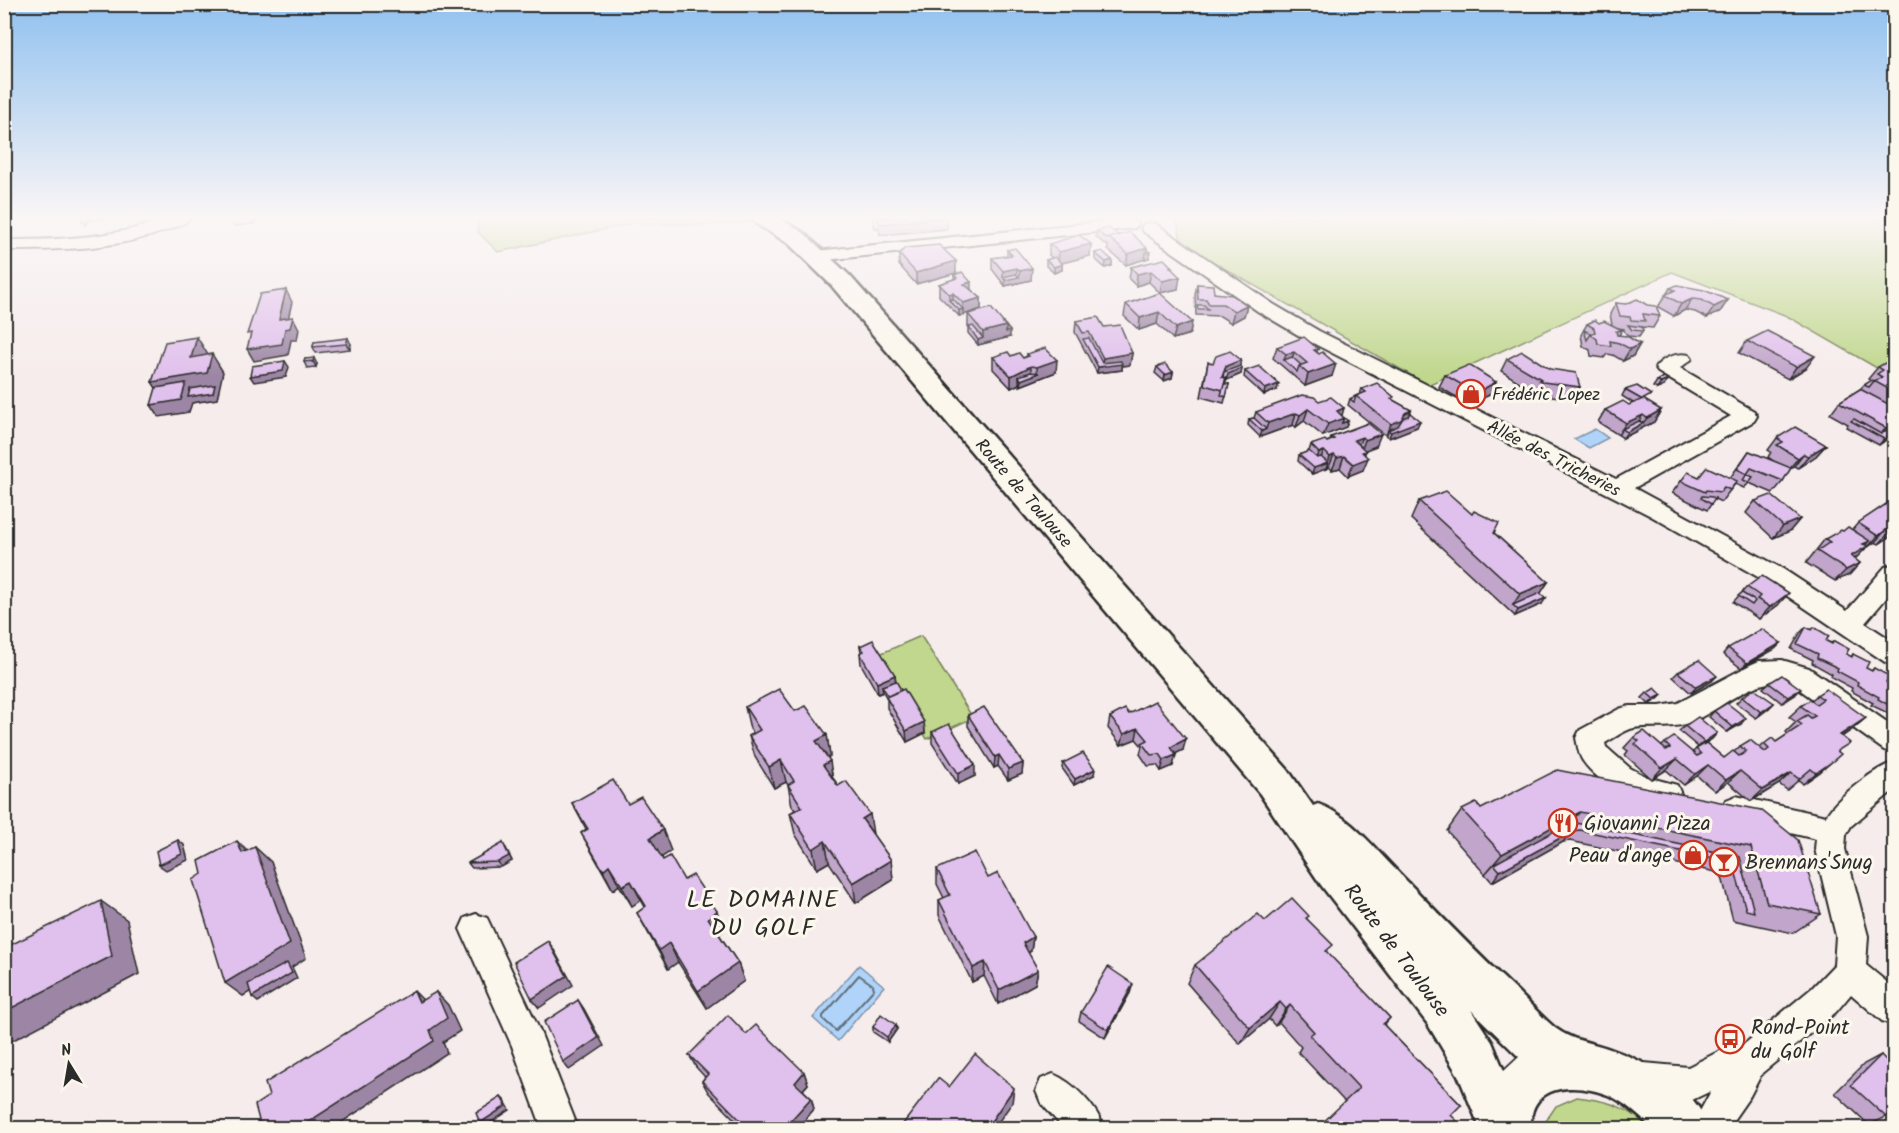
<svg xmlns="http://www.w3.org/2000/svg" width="1899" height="1133" font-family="Kalam,sans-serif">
	<rect width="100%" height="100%" fill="#f6ecec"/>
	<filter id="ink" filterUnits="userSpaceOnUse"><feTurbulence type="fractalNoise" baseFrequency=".0167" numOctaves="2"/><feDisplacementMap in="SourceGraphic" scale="12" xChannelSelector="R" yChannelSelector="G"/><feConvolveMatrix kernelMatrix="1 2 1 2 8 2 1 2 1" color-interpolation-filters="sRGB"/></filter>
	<g filter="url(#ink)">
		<g fill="#c0d78d" stroke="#76815c" stroke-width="1.5">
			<path d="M 478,218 L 776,218 L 764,221 L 699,225 L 635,223 L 498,252 L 478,232 Z"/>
			<path d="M 1186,218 L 1894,218 L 1894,378 L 1787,316 L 1672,272 L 1428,385 L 1182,244 L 1177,222 Z"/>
			<path d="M 921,636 L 973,718 L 927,739 L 877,655 Z"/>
			<path d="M 1577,1097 C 1610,1101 1627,1107 1651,1128 L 1541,1128 L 1556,1106 Z"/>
		</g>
		<g fill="#b0d4f9" stroke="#7b90a7" stroke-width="1.5">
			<path d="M 1595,429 L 1608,438 L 1589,448 L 1574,439 Z"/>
			<path d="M 859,965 L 884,986 L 838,1041 L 813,1018 Z"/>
		</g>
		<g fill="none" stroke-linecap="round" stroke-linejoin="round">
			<path stroke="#606f7d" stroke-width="2" d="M 859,975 L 873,985 L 874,989 L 836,1031 L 823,1019 L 823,1016 Z"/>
			<g stroke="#2b2b2b" stroke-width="4">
				<g id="street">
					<path d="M 168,218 L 190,218 C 186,224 177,226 170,229 C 117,250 61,250 4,250 L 4,240 C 61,240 115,238 168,218 Z"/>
					<path d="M 1129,219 L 1135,220 L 1138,224 L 1135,228 L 816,261 L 810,260 L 807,256 L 810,252 L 816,251 Z"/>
					<path d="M 1150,223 L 1156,224 L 1273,304 L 1319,331 L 1616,479 L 1731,416 L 1658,372 L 1655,368 C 1662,358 1677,352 1689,355 L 1692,359 L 1680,368 L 1754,411 L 1757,416 L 1754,421 L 1634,488 L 1783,569 L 1847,611 L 1885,567 L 1894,564 L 1894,589 L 1865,623 L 1894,642 L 1894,665 L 1885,662 L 1765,581 L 1651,516 L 1305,339 L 1259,312 L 1144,232 L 1141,228 L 1144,224 Z"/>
					<path d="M 1782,660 L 1809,668 L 1894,727 L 1894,754 L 1884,750 L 1792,684 C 1752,673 1721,713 1685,724 C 1668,729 1651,725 1634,728 C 1624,730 1613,739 1605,743 L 1606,747 L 1630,768 L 1647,777 L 1677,785 L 1681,794 L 1677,803 C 1649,813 1599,785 1583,761 C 1578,754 1578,746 1576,738 L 1580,730 L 1619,709 L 1629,706 L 1660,706 L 1678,703 L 1750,665 L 1759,661 Z"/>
					<path d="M 1894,762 L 1894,790 L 1851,826 L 1846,835 L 1845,849 L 1868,936 L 1866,965 L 1894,988 L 1894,1025 L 1882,1021 L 1851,994 L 1836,1012 L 1762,1073 L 1750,1096 L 1734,1119 L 1734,1128 L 1698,1128 L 1699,1113 L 1711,1091 L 1690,1101 L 1644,1097 L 1632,1092 L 1627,1080 L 1632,1068 L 1644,1063 L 1688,1067 L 1722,1050 L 1742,1046 L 1812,988 L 1834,965 L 1836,936 L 1815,849 L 1816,839 L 1726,818 L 1722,809 L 1726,800 L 1736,796 L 1826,816 C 1837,797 1874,769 1894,762 Z"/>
					<path d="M 476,914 L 487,918 L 539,1029 L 578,1128 L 542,1128 L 512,1046 L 460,929 L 465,918 Z"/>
					<path d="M 1053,1074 C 1073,1082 1097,1107 1104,1128 L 1063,1128 L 1041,1103 L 1036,1091 L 1041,1079 Z"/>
				</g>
			</g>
			<g stroke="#2b2b2b" stroke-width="5">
				<path id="secondary" d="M 752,218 L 779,218 L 804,233 L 849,275 L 1288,770 L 1313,806 L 1318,804 C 1349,815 1374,848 1397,871 C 1436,911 1475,952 1516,990 C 1529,1003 1541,1016 1555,1028 C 1572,1041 1590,1042 1610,1049 C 1648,1062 1696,1088 1709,1128 L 1652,1128 C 1639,1116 1625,1102 1608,1095 C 1585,1086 1544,1081 1533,1110 C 1531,1116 1531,1123 1530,1128 L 1480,1128 L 1458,1075 L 1427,1023 L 1321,885 L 1260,794 L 831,285 L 788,243 L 755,223 ZM 1471,1010 L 1519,1057 L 1504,1071 L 1492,1042 Z"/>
			</g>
			<use href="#street" fill="#fbf7ec" fill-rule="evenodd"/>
			<use href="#secondary" fill="#fbf7ec" fill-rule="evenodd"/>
		</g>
		<g fill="#c1a5cb" stroke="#2b2b2b" stroke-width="1.5">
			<path d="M 230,218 L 257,218 L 254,224 L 234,226 Z"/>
			<path d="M 872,218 L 947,218 L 947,229 L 880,235 L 879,228 L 875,228 Z"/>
			<path d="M 1097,231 L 1118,235 L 1147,248 L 1147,250 L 1150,252 L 1149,258 L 1126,265 L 1108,250 L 1108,245 L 1106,245 L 1096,237 Z"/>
			<path d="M 1049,244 L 1091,244 L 1090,256 L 1061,263 L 1062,264 L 1062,270 L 1054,273 L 1046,266 L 1046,260 L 1052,258 L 1049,255 Z"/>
			<path d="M 1007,250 L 1031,280 L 1005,286 L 992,269 L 992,258 L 1007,256 Z"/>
			<path d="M 1095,253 L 1112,260 L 1112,266 L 1105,268 L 1095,259 Z"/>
			<path d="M 899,254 L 956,273 L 916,284 L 899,265 Z"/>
			<path d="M 1131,267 L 1172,267 L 1172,269 L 1178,289 L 1160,293 L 1149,282 L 1136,286 L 1129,279 Z"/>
			<path d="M 954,275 L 981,298 L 981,309 L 959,316 L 939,296 L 939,284 L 954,279 Z"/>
			<path d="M 1197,284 L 1214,293 L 1247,305 L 1244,316 L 1231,323 L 1220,316 L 1196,315 L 1195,295 Z"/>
			<path d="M 1670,288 L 1728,300 L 1720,312 L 1707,318 L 1695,312 L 1685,310 L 1674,316 L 1658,307 Z"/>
			<path d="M 1160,293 L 1190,334 L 1173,339 L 1157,324 L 1139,330 L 1124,316 L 1126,304 Z"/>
			<path d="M 1616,303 L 1660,316 L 1653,328 L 1642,327 L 1643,331 L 1639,337 L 1628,336 L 1624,331 L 1624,329 L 1618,328 L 1622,330 L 1619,335 L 1640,344 L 1633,356 L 1623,361 L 1613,355 L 1607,354 L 1604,358 L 1591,356 L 1590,350 L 1583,346 L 1581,335 L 1587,324 L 1599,323 L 1612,325 L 1610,314 Z"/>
			<path d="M 968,314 L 1010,337 L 978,345 L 968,333 Z"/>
			<path d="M 1076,321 L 1104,327 L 1132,353 L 1130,365 L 1122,366 L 1122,370 L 1097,373 L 1075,332 Z"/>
			<path d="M 1747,341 L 1806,368 L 1788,379 L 1739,353 Z"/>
			<path d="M 314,342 L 351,344 L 350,349 L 316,353 L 313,347 Z"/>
			<path d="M 1277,347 L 1318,349 L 1317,352 L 1332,376 L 1305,386 L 1273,358 Z"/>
			<path d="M 1027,354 L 1056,372 L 1020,386 L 1019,384 L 1011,388 L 993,369 L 993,357 L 1011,356 L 1023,358 L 1027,356 Z"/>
			<path d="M 305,359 L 317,364 L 316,367 L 307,368 L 304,362 Z"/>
			<path d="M 1507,359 L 1580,387 L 1574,399 L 1537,394 L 1533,391 L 1533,390 L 1501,371 Z"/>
			<path d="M 1208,362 L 1240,366 L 1242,368 L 1241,374 L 1227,380 L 1225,384 L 1229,384 L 1224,403 L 1201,397 Z"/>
			<path d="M 1157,367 L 1173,372 L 1172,378 L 1164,381 L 1155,373 Z"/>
			<path d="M 1878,367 L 1894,369 L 1894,399 L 1887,404 L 1890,411 L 1894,434 L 1879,445 L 1846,427 L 1848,424 L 1830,414 L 1839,402 L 1860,389 L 1864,385 L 1871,381 L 1868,379 Z"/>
			<path d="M 1245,371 L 1277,390 L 1264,395 L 1244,377 Z"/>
			<path d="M 1445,375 L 1496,382 L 1491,394 L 1470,405 L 1439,387 Z"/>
			<path d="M 1657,381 L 1664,386 L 1657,389 L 1653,387 Z"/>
			<path d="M 1362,389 L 1393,400 L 1411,410 L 1410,413 L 1417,427 L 1389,438 L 1348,405 L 1350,399 L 1360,394 Z"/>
			<path d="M 1625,390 L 1661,410 L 1654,422 L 1623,438 L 1598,422 L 1605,410 L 1629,405 L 1633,403 L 1622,396 Z"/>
			<path d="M 1318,401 L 1348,421 L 1346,427 L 1323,436 L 1304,421 L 1296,427 L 1293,425 L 1260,437 L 1248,425 L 1249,419 L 1254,418 L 1256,412 Z"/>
			<path d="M 1368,423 L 1376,446 L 1365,450 L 1363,470 L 1348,476 L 1340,468 L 1332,470 L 1329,467 L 1312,474 L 1298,461 L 1299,455 L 1309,451 L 1311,445 L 1330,441 L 1331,437 Z"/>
			<path d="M 1777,438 L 1826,445 L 1816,456 L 1798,468 L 1794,466 L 1790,468 L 1783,481 L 1773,493 L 1749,483 L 1744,488 L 1735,484 L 1721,502 L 1715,499 L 1707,510 L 1672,493 L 1681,481 L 1699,477 L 1730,478 L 1749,451 L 1775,462 L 1768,457 L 1771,452 L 1768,450 Z"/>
			<path d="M 1894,499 L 1894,538 L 1891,536 L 1879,544 L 1875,542 L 1867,547 L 1855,559 L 1860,563 L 1849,575 L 1835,581 L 1806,563 L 1825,539 L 1852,530 L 1858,523 Z"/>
			<path d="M 1419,501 L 1494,533 L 1548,582 L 1540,593 L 1542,604 L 1515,616 L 1411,519 Z"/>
			<path d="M 1755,501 L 1800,519 L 1790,531 L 1773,538 L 1746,513 Z"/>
			<path d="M 1747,587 L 1778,605 L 1759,619 L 1733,602 Z"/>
			<path d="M 1806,627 L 1811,630 L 1814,627 L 1826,641 L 1831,643 L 1834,641 L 1846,654 L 1851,657 L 1853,654 L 1866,668 L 1871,671 L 1874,668 L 1886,682 L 1891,684 L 1894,682 L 1894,716 L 1871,705 L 1873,703 L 1851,691 L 1852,688 L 1831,677 L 1832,674 L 1812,663 L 1813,660 L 1791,649 L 1800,633 Z"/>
			<path d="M 1781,643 L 1775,649 L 1741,668 L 1723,654 L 1728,648 Z"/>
			<path d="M 860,646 L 895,675 L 896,681 L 901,690 L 924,722 L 925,733 L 907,742 L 887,708 L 887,698 L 883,692 L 878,694 L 861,664 L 860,653 L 861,652 Z"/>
			<path d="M 1678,672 L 1712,681 L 1691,693 L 1673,677 Z"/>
			<path d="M 1769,683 L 1795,695 L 1782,703 L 1763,688 Z"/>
			<path d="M 1826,689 L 1853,729 L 1842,737 L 1838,753 L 1820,772 L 1803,784 L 1799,780 L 1787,790 L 1779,784 L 1751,801 L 1728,782 L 1715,791 L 1697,776 L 1684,785 L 1666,770 L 1652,779 L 1625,755 L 1628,751 L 1624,748 L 1634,737 L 1662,746 L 1665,743 L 1693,752 L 1698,747 L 1679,731 L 1685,726 L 1717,733 L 1712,739 L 1706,743 L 1724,758 L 1734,752 L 1740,746 L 1760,748 L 1764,744 L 1776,742 L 1788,734 L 1786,732 L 1796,722 L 1789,717 L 1801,706 L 1811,701 L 1817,695 Z"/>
			<path d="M 1647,693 L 1662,695 L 1657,700 L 1649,704 L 1642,698 Z"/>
			<path d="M 1742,697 L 1774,703 L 1768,709 L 1756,718 L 1736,703 Z"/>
			<path d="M 745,707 L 795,711 L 827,735 L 830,756 L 828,758 L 833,778 L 891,860 L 893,880 L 856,903 L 829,862 L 817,869 L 795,834 L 790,813 L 795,810 L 792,806 L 788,785 L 786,782 L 774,788 L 755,757 L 749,736 L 753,733 L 750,729 Z"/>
			<path d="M 1714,711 L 1741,724 L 1727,732 L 1709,717 Z"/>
			<path d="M 1129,714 L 1183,750 L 1175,754 L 1173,766 L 1161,771 L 1157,765 L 1148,766 L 1140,754 L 1142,746 L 1136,739 L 1121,745 L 1108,728 L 1110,717 Z"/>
			<path d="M 968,715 L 1023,763 L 1022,774 L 1008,780 L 998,766 L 994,768 L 968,726 Z"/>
			<path d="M 932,732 L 975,776 L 958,784 L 932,743 Z"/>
			<path d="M 1063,763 L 1094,775 L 1074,785 L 1062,768 Z"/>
			<path d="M 572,803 L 628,804 L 671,851 L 662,857 L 663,860 L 684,880 L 724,930 L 719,934 L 738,963 L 744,981 L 707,1008 L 678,962 L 668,969 L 637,913 L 645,907 L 641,900 L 632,906 L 619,885 L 613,890 L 581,833 L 586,829 Z"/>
			<path d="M 1481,809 L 1761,810 L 1821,914 L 1793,933 L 1733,920 L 1722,877 L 1716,872 L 1570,841 L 1563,842 L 1492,882 L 1447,831 L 1462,810 Z"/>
			<path d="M 506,848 L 512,861 L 501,867 L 472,868 L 468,863 Z"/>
			<path d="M 937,869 L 988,878 L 1033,937 L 1031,951 L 1028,953 L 1038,970 L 1035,984 L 998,1004 L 984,976 L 972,982 L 939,915 L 939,900 L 944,898 L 937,884 Z"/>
			<path d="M 1894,910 L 1894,919 L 1892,911 Z"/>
			<path d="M 1307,919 L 1327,953 L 1390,1018 L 1384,1025 L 1461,1105 L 1345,1102 L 1298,1052 L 1301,1047 L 1279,1022 L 1275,1026 L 1269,1019 L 1240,1044 L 1187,983 L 1195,965 L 1265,921 Z"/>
			<path d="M 1130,993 L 1105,1038 L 1079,1021 L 1081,1012 Z"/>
			<path d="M 873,1027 L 897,1029 L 888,1042 L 873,1032 Z"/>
			<path d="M 746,1034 L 804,1072 L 808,1084 L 803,1090 L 811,1098 L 814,1109 L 798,1128 L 743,1128 L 708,1092 L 702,1081 L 705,1077 L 696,1067 L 689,1055 Z"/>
			<path d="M 1881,1055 L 1886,1117 L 1869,1125 L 1835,1093 L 1864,1064 Z"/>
		</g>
		<g fill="#9d86a5" stroke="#2b2b2b" stroke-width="1.5">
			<path d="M 83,218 L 107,218 L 89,220 L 85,225 L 81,220 Z"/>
			<path d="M 250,218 L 257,218 L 254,224 Z"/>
			<path d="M 1091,244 L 1090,256 L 1058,264 L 1059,252 Z"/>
			<path d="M 1147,248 L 1145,259 L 1126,265 L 1128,254 Z"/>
			<path d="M 1150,252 L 1149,258 L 1145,259 L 1146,253 Z"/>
			<path d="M 1112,260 L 1112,266 L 1105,268 L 1106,262 Z"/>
			<path d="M 956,261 L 956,273 L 916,284 L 916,273 Z"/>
			<path d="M 1062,264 L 1062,270 L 1054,273 L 1054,267 Z"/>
			<path d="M 1017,268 L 1016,277 L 1019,277 L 1020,271 L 1032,268 L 1031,280 L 1005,286 L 1005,280 L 1003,277 L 1003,271 Z"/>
			<path d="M 1151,271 L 1149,282 L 1136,286 L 1137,274 Z"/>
			<path d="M 1180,277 L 1178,289 L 1160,293 L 1162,281 Z"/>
			<path d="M 971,282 L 971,293 L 964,284 Z"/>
			<path d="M 286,290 L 292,302 L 286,328 L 293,317 L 299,329 L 297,340 L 291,340 L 288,355 L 254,361 L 247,349 L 279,319 Z"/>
			<path d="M 953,293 L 953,304 L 949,300 L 949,294 Z"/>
			<path d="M 981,298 L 981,309 L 963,315 L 963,303 Z"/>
			<path d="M 1692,299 L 1685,310 L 1674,316 L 1681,304 Z"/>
			<path d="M 1728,300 L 1720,312 L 1707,318 L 1714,307 Z"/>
			<path d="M 1247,305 L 1244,316 L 1231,323 L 1234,311 Z"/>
			<path d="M 963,309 L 963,315 L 959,316 L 959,310 Z"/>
			<path d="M 1159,312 L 1157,324 L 1139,330 L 1140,318 Z"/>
			<path d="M 1192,322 L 1190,334 L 1173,339 L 1176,328 Z"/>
			<path d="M 1006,326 L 1010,331 L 1010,337 L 978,345 L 978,340 L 983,338 L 983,332 Z"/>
			<path d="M 197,337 L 208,355 L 212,354 L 223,372 L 217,399 L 192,403 L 189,412 L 159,417 L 151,405 L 164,400 L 152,382 L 191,358 Z"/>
			<path d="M 348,338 L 351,344 L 350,349 L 346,344 Z"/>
			<path d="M 1640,344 L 1633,356 L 1623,361 L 1630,349 Z"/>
			<path d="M 1294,352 L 1291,363 L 1284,360 L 1286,354 Z"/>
			<path d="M 1132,353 L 1130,365 L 1122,366 L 1122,370 L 1097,373 L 1098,367 L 1102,367 L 1103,358 Z"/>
			<path d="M 1815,356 L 1806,368 L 1788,379 L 1796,367 Z"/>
			<path d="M 314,358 L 317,364 L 316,367 L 313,361 Z"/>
			<path d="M 1057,360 L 1056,372 L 1020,386 L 1021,380 L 1019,376 L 1019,384 L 1011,388 L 1011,376 L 1031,366 L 1031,376 L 1037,374 L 1037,367 Z"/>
			<path d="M 1241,360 L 1239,369 L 1242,368 L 1241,374 L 1227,380 L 1223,378 L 1226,366 Z"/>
			<path d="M 285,361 L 289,367 L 286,377 L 254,382 L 250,376 Z"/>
			<path d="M 1336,364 L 1332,376 L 1305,386 L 1308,374 Z"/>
			<path d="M 1173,372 L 1172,378 L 1164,381 L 1165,375 Z"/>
			<path d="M 1668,380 L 1664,386 L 1657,389 L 1661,383 Z"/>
			<path d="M 1496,382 L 1491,394 L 1470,405 L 1476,393 Z"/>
			<path d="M 1279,384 L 1277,390 L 1264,395 L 1265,389 Z"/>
			<path d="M 1894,394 L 1894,399 L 1886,405 Z"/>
			<path d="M 1344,408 L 1341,419 L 1344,418 L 1342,423 L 1348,421 L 1346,427 L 1323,436 L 1328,424 L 1337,411 Z"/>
			<path d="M 1308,409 L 1304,421 L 1296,427 L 1300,415 Z"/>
			<path d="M 1411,410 L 1406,422 L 1420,421 L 1417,427 L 1389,438 L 1391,432 L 1388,430 L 1386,436 L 1391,424 L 1405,413 Z"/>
			<path d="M 1661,410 L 1654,422 L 1623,438 L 1627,432 L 1643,423 L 1647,418 Z"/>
			<path d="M 1296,413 L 1293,425 L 1260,437 L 1262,431 L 1266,429 L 1268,423 Z"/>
			<path d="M 1643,415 L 1635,427 L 1622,429 L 1618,435 L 1626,423 Z"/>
			<path d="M 1894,422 L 1894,426 L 1879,436 L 1886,428 Z"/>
			<path d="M 1894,432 L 1894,434 L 1879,445 L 1884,439 Z"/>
			<path d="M 1381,434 L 1376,446 L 1353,455 L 1354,440 L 1362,437 L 1357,448 L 1363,446 L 1365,440 Z"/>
			<path d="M 1826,445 L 1816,456 L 1798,468 L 1808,456 Z"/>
			<path d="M 1324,451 L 1319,463 L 1315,464 L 1319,453 Z"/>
			<path d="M 1366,451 L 1362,460 L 1368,458 L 1363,470 L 1348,476 L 1353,464 L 1362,452 Z"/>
			<path d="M 1803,454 L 1794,466 L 1788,470 L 1798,458 Z"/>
			<path d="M 1334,455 L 1329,467 L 1326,469 L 1330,457 Z"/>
			<path d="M 1344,456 L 1340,468 L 1332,470 L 1337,458 Z"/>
			<path d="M 1328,463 L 1326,469 L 1312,474 L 1314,468 Z"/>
			<path d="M 1800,519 L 1790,531 L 1773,538 L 1783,526 Z"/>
			<path d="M 1894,529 L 1894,532 L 1891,536 L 1879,544 L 1890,532 Z"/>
			<path d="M 1886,530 L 1875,542 L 1867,548 L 1878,536 Z"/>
			<path d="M 1870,541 L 1862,550 L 1868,546 L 1856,558 L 1841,566 L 1863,544 Z"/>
			<path d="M 1860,563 L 1849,575 L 1835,581 L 1846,570 Z"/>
			<path d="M 1548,582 L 1537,599 L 1513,605 L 1520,594 Z"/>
			<path d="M 1789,593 L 1778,605 L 1759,619 L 1770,607 Z"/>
			<path d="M 1546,598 L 1542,604 L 1515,616 L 1518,610 Z"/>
			<path d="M 1781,643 L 1775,649 L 1741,668 L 1747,663 Z"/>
			<path d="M 895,675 L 896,687 L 882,686 L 883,692 L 878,694 L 877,683 Z"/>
			<path d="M 1717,676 L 1712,681 L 1691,693 L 1696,687 Z"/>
			<path d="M 1801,689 L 1795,695 L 1782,703 L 1788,697 Z"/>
			<path d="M 1662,695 L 1657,700 L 1649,704 L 1654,699 Z"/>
			<path d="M 1774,703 L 1768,709 L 1756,718 L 1761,712 Z"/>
			<path d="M 1746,718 L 1741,724 L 1727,732 L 1733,727 Z"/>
			<path d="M 1866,718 L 1853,729 L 1827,746 L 1840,735 Z"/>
			<path d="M 924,722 L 925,733 L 907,742 L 906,731 Z"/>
			<path d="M 1138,728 L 1136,739 L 1121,745 L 1124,734 Z"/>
			<path d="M 1717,733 L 1712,739 L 1698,747 L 1704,742 Z"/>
			<path d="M 827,735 L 830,756 L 820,763 L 816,741 Z"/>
			<path d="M 1186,739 L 1183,750 L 1167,758 L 1171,747 Z"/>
			<path d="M 1841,754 L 1820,772 L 1803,784 L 1816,773 Z"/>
			<path d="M 999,755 L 998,766 L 994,768 L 995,757 Z"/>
			<path d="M 1176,755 L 1173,766 L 1161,771 L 1164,760 Z"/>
			<path d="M 1677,759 L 1666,770 L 1652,779 L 1662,768 Z"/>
			<path d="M 781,760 L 786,782 L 774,788 L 769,767 Z"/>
			<path d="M 830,761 L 833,782 L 823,765 Z"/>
			<path d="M 1023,763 L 1022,774 L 1008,780 L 1008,769 Z"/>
			<path d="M 975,765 L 975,776 L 958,784 L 958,773 Z"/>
			<path d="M 1708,765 L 1697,776 L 1684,785 L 1695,774 Z"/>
			<path d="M 1095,769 L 1094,775 L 1074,785 L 1075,779 Z"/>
			<path d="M 1740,771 L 1728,782 L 1715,791 L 1726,780 Z"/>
			<path d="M 1791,773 L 1779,784 L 1751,801 L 1763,790 Z"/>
			<path d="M 1580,812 L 1561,832 L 1494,864 L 1485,874 L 1502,854 Z"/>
			<path d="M 870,814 L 873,834 L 862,819 Z"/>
			<path d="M 663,830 L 671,851 L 659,859 L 650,838 Z"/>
			<path d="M 1573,831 L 1563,842 L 1492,882 L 1500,871 Z"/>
			<path d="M 178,840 L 184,845 L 188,860 L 166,870 L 159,865 Z"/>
			<path d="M 237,841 L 253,857 L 242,853 Z"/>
			<path d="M 825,841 L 829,862 L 817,869 L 813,849 Z"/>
			<path d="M 503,843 L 512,861 L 501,867 L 498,862 Z"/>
			<path d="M 255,847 L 271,862 L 306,958 L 292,967 L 297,978 L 258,1002 L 252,997 L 290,968 L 243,996 L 225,983 Z"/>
			<path d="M 891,860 L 893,880 L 856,903 L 853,883 Z"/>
			<path d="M 609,865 L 619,885 L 613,890 L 603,870 Z"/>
			<path d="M 631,881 L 641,900 L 632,906 L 622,886 Z"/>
			<path d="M 101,901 L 127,920 L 139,974 L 4,1045 L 4,1012 Z"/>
			<path d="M 717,911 L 724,930 L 716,937 L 708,918 Z"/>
			<path d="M 1033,937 L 1031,951 L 1021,957 L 1023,943 Z"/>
			<path d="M 548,941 L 554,950 L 573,985 L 539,1008 L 532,999 Z"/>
			<path d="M 669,943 L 678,962 L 668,969 L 659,950 Z"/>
			<path d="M 985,962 L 984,976 L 972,982 L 973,968 Z"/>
			<path d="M 738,963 L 744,981 L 707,1008 L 698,991 Z"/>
			<path d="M 1038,970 L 1035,984 L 998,1004 L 999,990 Z"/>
			<path d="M 1133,984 L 1130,993 L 1105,1038 L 1108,1030 Z"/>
			<path d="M 414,991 L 427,1004 L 419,1002 Z"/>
			<path d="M 436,992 L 448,1005 L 460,1031 L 443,1042 L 447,1053 L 333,1128 L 299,1128 L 430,1030 Z"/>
			<path d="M 578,1000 L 584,1009 L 604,1046 L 569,1070 L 563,1062 Z"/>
			<path d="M 1280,1002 L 1269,1019 L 1240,1044 L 1250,1028 Z"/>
			<path d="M 1290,1005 L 1279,1022 L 1275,1026 L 1286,1009 Z"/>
			<path d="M 896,1025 L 897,1029 L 888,1042 L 887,1037 Z"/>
			<path d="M 804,1072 L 808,1084 L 799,1094 L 795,1083 Z"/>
			<path d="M 1014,1088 L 1012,1103 L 994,1128 L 990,1123 Z"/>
			<path d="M 501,1097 L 505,1101 L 510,1110 L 484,1127 L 480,1123 Z"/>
			<path d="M 811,1098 L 814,1109 L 798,1128 L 784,1128 Z"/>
		</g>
		<g fill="#e0c0ec" stroke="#2b2b2b" stroke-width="1.5">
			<path d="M 878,218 L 946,218 L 880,224 Z"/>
			<path d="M 1109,228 L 1118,235 L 1107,239 L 1097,231 Z"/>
			<path d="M 1130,232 L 1147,248 L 1128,254 L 1109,238 Z"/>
			<path d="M 1079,235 L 1091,244 L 1059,252 L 1049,244 Z"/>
			<path d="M 939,245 L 956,261 L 916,273 L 899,254 L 905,248 Z"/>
			<path d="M 1015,248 L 1032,268 L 1020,271 L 1017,268 L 1003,271 L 992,258 L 1012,255 L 1007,250 Z"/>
			<path d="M 1102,251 L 1112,260 L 1106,262 L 1095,253 Z"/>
			<path d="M 1055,257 L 1062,264 L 1054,267 L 1046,260 Z"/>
			<path d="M 1164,259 L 1172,267 L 1170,267 L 1180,277 L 1162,281 L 1151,271 L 1137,274 L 1131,267 Z"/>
			<path d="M 962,272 L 971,282 L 964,284 L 981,298 L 963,303 L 953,293 L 949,294 L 939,284 L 957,278 L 954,275 Z"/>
			<path d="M 1016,274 L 1019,277 L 1005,280 L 1003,277 Z"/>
			<path d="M 1197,284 L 1213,285 L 1214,293 L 1232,295 L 1247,305 L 1234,311 L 1223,304 L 1209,304 L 1206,299 L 1198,299 Z"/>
			<path d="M 1677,285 L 1704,290 L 1728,300 L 1714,307 L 1702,300 L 1692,299 L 1681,304 L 1665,295 L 1675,290 L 1670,288 Z"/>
			<path d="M 286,290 L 279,319 L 293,317 L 290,328 L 285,329 L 282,344 L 247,349 L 251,333 L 247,334 L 260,294 Z"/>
			<path d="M 1160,293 L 1192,322 L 1176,328 L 1159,312 L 1140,318 L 1126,304 Z"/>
			<path d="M 953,299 L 963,309 L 959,310 L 949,300 Z"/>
			<path d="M 1637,299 L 1647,305 L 1656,306 L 1660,316 L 1643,314 L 1645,321 L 1631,320 L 1630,317 L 1620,316 L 1616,303 L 1626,304 Z"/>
			<path d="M 1197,305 L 1204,305 L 1208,309 L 1198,309 Z"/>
			<path d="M 991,308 L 1006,326 L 983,332 L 968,314 Z"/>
			<path d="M 1098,317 L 1104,327 L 1120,325 L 1132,353 L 1103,358 L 1089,332 L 1083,333 L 1076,321 Z"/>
			<path d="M 1595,320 L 1599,323 L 1604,321 L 1622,330 L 1616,331 L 1617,335 L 1627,336 L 1640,344 L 1630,349 L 1619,343 L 1610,341 L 1611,346 L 1598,344 L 1597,339 L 1590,334 L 1595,332 L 1594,328 L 1587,324 Z"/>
			<path d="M 1002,322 L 1010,331 L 1006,332 L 1006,326 Z"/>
			<path d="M 1628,325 L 1642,327 L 1643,331 L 1632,330 Z"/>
			<path d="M 973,326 L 983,338 L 978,340 L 969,327 Z"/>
			<path d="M 1584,330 L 1591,334 L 1587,340 Z"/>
			<path d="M 1767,331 L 1815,356 L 1796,367 L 1747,341 Z"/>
			<path d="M 197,337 L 191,358 L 212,354 L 207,373 L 152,382 L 165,342 Z"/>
			<path d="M 1304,337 L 1318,349 L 1314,350 L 1319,354 L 1322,352 L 1336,364 L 1308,374 L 1299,366 L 1307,363 L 1294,352 L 1286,354 L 1277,347 Z"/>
			<path d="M 348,338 L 346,344 L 313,347 L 314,342 Z"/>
			<path d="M 1089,338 L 1102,363 L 1121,361 L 1122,364 L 1098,367 L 1083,339 Z"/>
			<path d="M 1045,348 L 1057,360 L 1037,367 L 1031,366 L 1011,376 L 993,357 L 1008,352 L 1011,356 L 1019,353 L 1023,358 L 1029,356 L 1027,354 Z"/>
			<path d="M 1230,351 L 1241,360 L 1226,366 L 1222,377 L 1226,378 L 1223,390 L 1204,385 L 1208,362 L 1213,363 L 1216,356 Z"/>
			<path d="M 1522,351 L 1550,369 L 1576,373 L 1580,387 L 1543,382 L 1539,380 L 1541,379 L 1507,359 Z"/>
			<path d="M 1292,357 L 1301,365 L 1299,366 L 1297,372 L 1284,360 Z"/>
			<path d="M 314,358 L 313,361 L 304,362 L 305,359 Z"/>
			<path d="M 285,361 L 283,371 L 250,376 L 252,366 Z"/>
			<path d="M 1885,363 L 1894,369 L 1894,392 L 1874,381 L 1882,377 L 1877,374 L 1883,370 L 1878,367 Z"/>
			<path d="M 1165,364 L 1173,372 L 1165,375 L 1157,367 Z"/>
			<path d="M 1469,365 L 1496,382 L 1476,393 L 1445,375 Z"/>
			<path d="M 1240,366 L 1242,368 L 1228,374 L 1225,384 L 1229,384 L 1226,397 L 1221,395 L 1226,378 L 1223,377 L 1224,372 Z"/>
			<path d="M 1259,366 L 1279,384 L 1265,389 L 1245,371 Z"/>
			<path d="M 1031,372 L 1039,373 L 1021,380 L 1019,376 Z"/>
			<path d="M 1664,377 L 1668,380 L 1661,383 L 1657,381 Z"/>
			<path d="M 1872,380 L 1874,381 L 1869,387 L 1864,385 Z"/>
			<path d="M 186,383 L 181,400 L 151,405 L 156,388 Z"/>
			<path d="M 1377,383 L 1394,397 L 1391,399 L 1411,410 L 1405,413 L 1401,420 L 1391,424 L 1356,396 L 1366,392 L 1362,389 Z"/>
			<path d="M 215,385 L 213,393 L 188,397 L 190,389 Z"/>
			<path d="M 1637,386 L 1651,395 L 1644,399 L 1641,399 L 1625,390 Z"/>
			<path d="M 1860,389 L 1894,407 L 1888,410 L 1894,413 L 1894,422 L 1886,428 L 1839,402 Z"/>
			<path d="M 1302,395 L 1314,397 L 1319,401 L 1331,397 L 1344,408 L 1337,411 L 1344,418 L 1328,424 L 1308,409 L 1300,415 L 1296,413 L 1268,423 L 1256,412 Z"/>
			<path d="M 1356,396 L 1354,402 L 1350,399 Z"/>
			<path d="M 1643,399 L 1661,410 L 1647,418 L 1643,415 L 1626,423 L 1605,410 L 1623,401 L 1629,405 Z"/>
			<path d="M 1410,413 L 1420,421 L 1391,432 L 1388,430 L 1398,426 L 1403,418 L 1408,416 Z"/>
			<path d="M 1254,418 L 1266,429 L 1262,431 L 1249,419 Z"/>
			<path d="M 1344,418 L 1348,421 L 1342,423 Z"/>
			<path d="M 1854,419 L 1881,434 L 1894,425 L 1894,432 L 1884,439 L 1851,421 Z"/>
			<path d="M 1639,421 L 1643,423 L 1627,432 L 1622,429 Z"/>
			<path d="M 1368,423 L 1381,434 L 1365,440 L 1362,437 L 1354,440 L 1366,451 L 1362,452 L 1368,458 L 1353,464 L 1344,456 L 1337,458 L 1334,455 L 1330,457 L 1324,451 L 1319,453 L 1311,445 L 1325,440 L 1327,442 L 1334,439 L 1331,437 Z"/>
			<path d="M 1795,427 L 1826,445 L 1808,456 L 1803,454 L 1798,458 L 1777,445 L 1783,442 L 1777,438 Z"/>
			<path d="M 1309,451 L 1317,458 L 1321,457 L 1328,463 L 1314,468 L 1299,455 Z"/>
			<path d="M 1749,451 L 1791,468 L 1783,481 L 1751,468 L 1747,474 L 1737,469 Z"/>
			<path d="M 1707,467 L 1737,481 L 1730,490 L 1724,487 L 1720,492 L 1706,490 L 1705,492 L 1681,481 L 1688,472 L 1699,477 Z"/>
			<path d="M 1747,474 L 1753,477 L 1749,482 L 1743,480 Z"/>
			<path d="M 1446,491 L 1472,514 L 1474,511 L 1499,523 L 1494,533 L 1548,582 L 1520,594 L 1419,501 Z"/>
			<path d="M 1771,495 L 1800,519 L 1783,526 L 1755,501 Z"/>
			<path d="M 1702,496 L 1712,497 L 1715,498 L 1711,504 L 1701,498 Z"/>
			<path d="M 1894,499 L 1894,529 L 1890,532 L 1886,530 L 1878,536 L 1858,523 Z"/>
			<path d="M 1848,527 L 1870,541 L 1863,544 L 1868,546 L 1851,556 L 1860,563 L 1846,570 L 1817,551 L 1830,542 L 1825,539 L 1841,530 L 1843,531 Z"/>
			<path d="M 1762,576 L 1789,593 L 1770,607 L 1757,599 L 1760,596 L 1747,587 Z"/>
			<path d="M 1540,593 L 1546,598 L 1518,610 L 1513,605 Z"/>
			<path d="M 1742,593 L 1755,601 L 1752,605 L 1738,596 Z"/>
			<path d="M 1806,627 L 1812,630 L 1814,627 L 1829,636 L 1826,641 L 1832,644 L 1834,641 L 1849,649 L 1846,654 L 1852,657 L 1853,654 L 1869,662 L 1866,668 L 1872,671 L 1874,668 L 1889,676 L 1886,682 L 1892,685 L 1894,682 L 1894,708 L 1878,699 L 1879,697 L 1857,685 L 1858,682 L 1837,671 L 1838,668 L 1817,658 L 1818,654 L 1797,644 Z"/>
			<path d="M 1762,629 L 1781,643 L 1747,663 L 1728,648 Z"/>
			<path d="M 873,640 L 895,675 L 877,683 L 860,653 L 864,651 L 860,646 Z"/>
			<path d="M 1699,660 L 1717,676 L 1696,687 L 1678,672 Z"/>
			<path d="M 1782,675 L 1801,689 L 1788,697 L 1769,683 Z"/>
			<path d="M 896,681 L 901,690 L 888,696 L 882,686 Z"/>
			<path d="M 1655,688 L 1662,695 L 1654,699 L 1647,693 Z"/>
			<path d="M 779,689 L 795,711 L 806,706 L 827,735 L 816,741 L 830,761 L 823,765 L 838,786 L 846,781 L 870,814 L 862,819 L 891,860 L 853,883 L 825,841 L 813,849 L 790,813 L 802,807 L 788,785 L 794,781 L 781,760 L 769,767 L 749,736 L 760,730 L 745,707 Z"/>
			<path d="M 904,689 L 924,722 L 906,731 L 886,697 Z"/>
			<path d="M 1754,689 L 1774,703 L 1761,712 L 1742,697 Z"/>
			<path d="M 1826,689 L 1866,718 L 1840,735 L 1850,743 L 1837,751 L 1841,754 L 1833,761 L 1816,773 L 1811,769 L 1799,779 L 1791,773 L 1763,790 L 1740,771 L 1726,780 L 1708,765 L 1695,774 L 1677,759 L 1662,768 L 1635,744 L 1639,741 L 1634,737 L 1644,731 L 1666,750 L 1670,748 L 1665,743 L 1674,737 L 1697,756 L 1701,754 L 1696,749 L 1706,743 L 1724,758 L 1733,751 L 1739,756 L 1743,754 L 1746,751 L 1740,746 L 1750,740 L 1765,752 L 1769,749 L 1764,744 L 1772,738 L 1776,742 L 1802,725 L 1797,721 L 1807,715 L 1811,718 L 1815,716 L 1801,706 L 1810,700 L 1816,704 L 1823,699 L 1817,695 Z"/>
			<path d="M 1155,701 L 1186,739 L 1171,747 L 1176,755 L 1164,760 L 1160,754 L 1151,755 L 1142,743 L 1148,740 L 1138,728 L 1124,734 L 1110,717 L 1125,709 L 1129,714 Z"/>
			<path d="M 1727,703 L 1746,718 L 1733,727 L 1714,711 Z"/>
			<path d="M 984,707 L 1023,763 L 1008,769 L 999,755 L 995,757 L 968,715 Z"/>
			<path d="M 1698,717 L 1717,733 L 1704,742 L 1685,726 Z"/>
			<path d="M 949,724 L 975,765 L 958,773 L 932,732 Z"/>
			<path d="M 1083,753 L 1095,769 L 1075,779 L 1063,763 Z"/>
			<path d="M 1557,770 L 1761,810 L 1798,840 L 1821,914 L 1767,903 L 1751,847 L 1580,812 L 1502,854 L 1462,810 L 1476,803 L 1481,809 Z"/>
			<path d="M 613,780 L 628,804 L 641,797 L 663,830 L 650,838 L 663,860 L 670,856 L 684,880 L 693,875 L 717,911 L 708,918 L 738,963 L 698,991 L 669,943 L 659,950 L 637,913 L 646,906 L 631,881 L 622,886 L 609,865 L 603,870 L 581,833 L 588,829 L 572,803 Z"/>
			<path d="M 1571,822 L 1740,857 L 1754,912 L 1746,910 L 1734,867 L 1728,861 L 1580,830 L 1573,831 L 1500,871 L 1494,864 Z"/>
			<path d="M 178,840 L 182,854 L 159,865 L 156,851 Z"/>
			<path d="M 237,841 L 242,853 L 255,847 L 290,944 L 225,983 L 193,880 L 202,874 L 199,861 Z"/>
			<path d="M 503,843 L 509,856 L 498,862 L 468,863 Z"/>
			<path d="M 975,852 L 988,878 L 998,873 L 1033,937 L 1023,943 L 1038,970 L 999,990 L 985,962 L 973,968 L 939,900 L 950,895 L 937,869 Z"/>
			<path d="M 1292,898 L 1309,916 L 1306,918 L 1333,945 L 1326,951 L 1390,1018 L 1383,1024 L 1461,1105 L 1451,1115 L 1457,1121 L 1449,1128 L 1317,1128 L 1359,1088 L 1310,1035 L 1314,1032 L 1290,1005 L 1286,1009 L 1280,1002 L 1250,1028 L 1195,965 L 1258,914 L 1265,921 Z"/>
			<path d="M 101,901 L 112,956 L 4,1012 L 4,948 Z"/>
			<path d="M 548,941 L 567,976 L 532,999 L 514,962 Z"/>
			<path d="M 287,963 L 292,973 L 252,997 L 248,984 Z"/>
			<path d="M 1108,967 L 1133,984 L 1108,1030 L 1081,1012 Z"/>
			<path d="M 414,991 L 419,1002 L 436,992 L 447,1018 L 430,1030 L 434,1041 L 299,1128 L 280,1128 L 279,1126 L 274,1128 L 261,1128 L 255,1105 L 269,1096 L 265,1083 Z"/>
			<path d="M 578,1000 L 598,1038 L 563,1062 L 544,1022 Z"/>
			<path d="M 881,1014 L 896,1025 L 887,1037 L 873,1027 Z"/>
			<path d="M 728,1015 L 746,1034 L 756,1025 L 804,1072 L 795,1083 L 811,1098 L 784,1128 L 761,1128 L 758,1126 L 756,1128 L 748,1128 L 702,1081 L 708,1074 L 689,1055 Z"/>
			<path d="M 975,1054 L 1014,1088 L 990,1123 L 995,1128 L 907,1128 L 903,1124 L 938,1078 L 949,1087 Z"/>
			<path d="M 1881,1055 L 1894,1068 L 1894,1109 L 1886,1117 L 1851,1085 Z"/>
			<path d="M 501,1097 L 506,1106 L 480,1123 L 476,1113 Z"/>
		</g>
	</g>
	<linearGradient id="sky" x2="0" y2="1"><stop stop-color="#91c1ef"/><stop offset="0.58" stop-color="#fbf6f6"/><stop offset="1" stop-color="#fbf6f6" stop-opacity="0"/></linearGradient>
	<rect width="1899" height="376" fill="url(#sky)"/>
	<defs>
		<g id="shop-ring" transform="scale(1.5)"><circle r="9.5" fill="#fbf7ec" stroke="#c8321e" stroke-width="1.5"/><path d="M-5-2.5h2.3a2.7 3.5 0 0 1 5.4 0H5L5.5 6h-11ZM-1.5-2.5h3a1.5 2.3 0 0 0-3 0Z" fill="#c8321e"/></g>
		<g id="restaurant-ring" transform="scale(1.5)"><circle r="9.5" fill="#fbf7ec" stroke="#c8321e" stroke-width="1.5"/><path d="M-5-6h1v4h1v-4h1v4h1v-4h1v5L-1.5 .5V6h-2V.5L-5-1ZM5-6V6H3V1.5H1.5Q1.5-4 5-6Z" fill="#c8321e"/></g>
		<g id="bar-ring" transform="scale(1.5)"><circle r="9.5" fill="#fbf7ec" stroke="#c8321e" stroke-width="1.5"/><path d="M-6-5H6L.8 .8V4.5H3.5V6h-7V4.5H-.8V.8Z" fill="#c8321e"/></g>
		<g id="bus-ring" transform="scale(1.5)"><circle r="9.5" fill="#fbf7ec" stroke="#c8321e" stroke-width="1.5"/><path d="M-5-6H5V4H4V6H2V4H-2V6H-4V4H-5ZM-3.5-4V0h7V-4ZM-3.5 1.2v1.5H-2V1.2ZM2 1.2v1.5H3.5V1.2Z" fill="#c8321e"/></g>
	</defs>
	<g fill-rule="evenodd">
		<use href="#shop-ring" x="1471" y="394"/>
		<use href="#restaurant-ring" x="1563" y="823"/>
		<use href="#shop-ring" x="1693" y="855"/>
		<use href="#bar-ring" x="1724" y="862"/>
		<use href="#bus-ring" x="1730" y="1039"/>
	</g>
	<g text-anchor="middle" stroke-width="6" stroke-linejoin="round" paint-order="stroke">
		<g font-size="18" fill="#2b2b2b" stroke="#fbf7ec" text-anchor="start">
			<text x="1492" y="400">Frédéric Lopez</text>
		</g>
		<g font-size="18" fill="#2b2b2b" stroke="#fbf7ec">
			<text transform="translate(1554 458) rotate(27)" y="6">Allée des Tricheries</text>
			<text transform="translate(1024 493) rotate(49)" y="6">Route de Toulouse</text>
		</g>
		<g font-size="21" fill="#2b2b2b" stroke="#fbf7ec" text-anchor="start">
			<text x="1584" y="830">Giovanni Pizza</text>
			<text x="1672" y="862" text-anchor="end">Peau d'ange</text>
			<text x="1745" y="869">Brennans'Snug</text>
			<text x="1751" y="1034">Rond-Point<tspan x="1751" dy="24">du Golf</tspan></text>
		</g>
		<g font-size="21" fill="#2b2b2b" stroke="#fbf7ec">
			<text transform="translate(1397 950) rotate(53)" y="7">Route de Toulouse</text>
		</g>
		<g font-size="24" letter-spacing="1.5" fill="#2b2b2b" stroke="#fbf7ec">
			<text x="763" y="907">LE DOMAINE<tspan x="763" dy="28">DU GOLF</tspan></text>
		</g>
	</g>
	<rect width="1899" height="1133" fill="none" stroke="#fbf7ec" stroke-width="24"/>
	<rect x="12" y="12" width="1875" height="1109" fill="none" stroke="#2b2b2b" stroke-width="2" filter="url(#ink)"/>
	<g transform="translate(69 1064) rotate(349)" stroke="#fbf7ec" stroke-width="4.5" paint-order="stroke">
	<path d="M0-4.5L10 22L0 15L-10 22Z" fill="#2b2b2b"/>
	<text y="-9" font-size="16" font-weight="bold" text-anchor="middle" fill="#2b2b2b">N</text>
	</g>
</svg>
